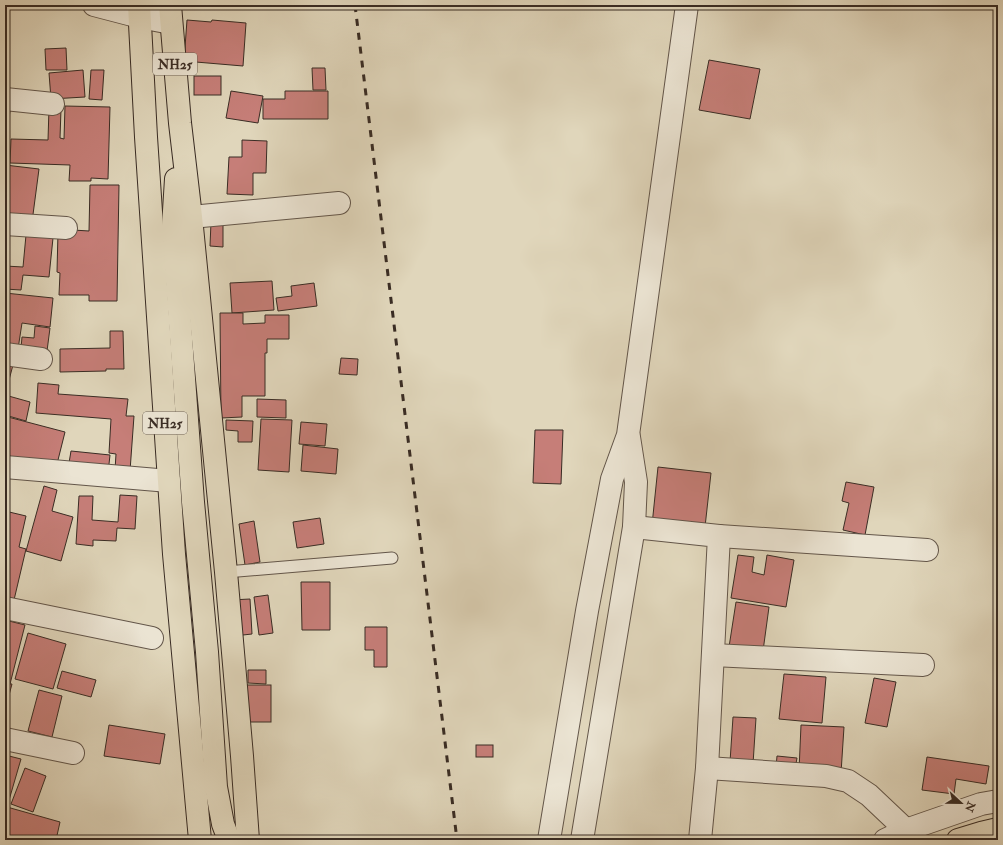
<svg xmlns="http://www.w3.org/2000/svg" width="1003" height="845" font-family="'IM FELL Double Pica',serif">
	<rect width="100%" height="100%" fill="#e0d6bb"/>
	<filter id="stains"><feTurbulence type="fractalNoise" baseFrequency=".005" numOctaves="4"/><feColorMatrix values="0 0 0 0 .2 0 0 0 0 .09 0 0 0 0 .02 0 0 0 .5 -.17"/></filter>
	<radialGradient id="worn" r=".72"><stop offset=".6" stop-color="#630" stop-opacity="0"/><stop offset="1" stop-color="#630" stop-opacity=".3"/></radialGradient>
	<g fill="#c67e78" stroke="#392c24">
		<path d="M 187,20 L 211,22 L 212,20 L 246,23 L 243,66 L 184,61 Z"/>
		<path d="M 66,48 L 67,70 L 46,70 L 45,49 Z"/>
		<path d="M 709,60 L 760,69 L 750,119 L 699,110 Z"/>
		<path d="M 312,68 L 325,68 L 326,90 L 313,90 Z"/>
		<path d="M 83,70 L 85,97 L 51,99 L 49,73 Z"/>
		<path d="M 91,70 L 104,70 L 102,100 L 89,99 Z"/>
		<rect x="194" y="76" width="27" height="19"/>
		<path d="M 231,91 L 263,96 L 258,123 L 226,118 Z"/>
		<path d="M 285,91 L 328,91 L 328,119 L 263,119 L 263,99 L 285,99 Z"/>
		<path d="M 65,106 L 110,107 L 108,179 L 91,178 L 91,181 L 69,181 L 70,165 L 10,163 L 11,139 L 48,140 L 49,108 L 61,109 L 60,138 L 64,139 Z"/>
		<path d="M 5,110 L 10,110 L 8,129 L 5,129 Z"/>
		<path d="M 5,131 L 8,131 L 5,162 Z"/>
		<path d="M 242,140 L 267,141 L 266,173 L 253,173 L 253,195 L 227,194 L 229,157 L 242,157 Z"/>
		<path d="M 5,165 L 39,169 L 32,222 L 5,219 Z"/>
		<path d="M 90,185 L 119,185 L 117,301 L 89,301 L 89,295 L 59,295 L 60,273 L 57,272 L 58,232 L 73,230 L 89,231 Z"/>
		<path d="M 211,222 L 223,222 L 223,247 L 210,246 Z"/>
		<path d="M 26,235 L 53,238 L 49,277 L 23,275 L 21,290 L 5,289 L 5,266 L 23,267 Z"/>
		<path d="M 272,281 L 274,310 L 232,313 L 230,283 Z"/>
		<path d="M 314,283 L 317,306 L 278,311 L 276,298 L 292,296 L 291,286 Z"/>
		<path d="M 5,293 L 53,298 L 50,327 L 22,323 L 18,349 L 5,348 Z"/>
		<path d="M 220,313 L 243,313 L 243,324 L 265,323 L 265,315 L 289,315 L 289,339 L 267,339 L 267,353 L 265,353 L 265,396 L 242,396 L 242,417 L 221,418 Z"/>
		<path d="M 35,326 L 50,328 L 47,351 L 21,348 L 22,337 L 34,338 Z"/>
		<path d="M 110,331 L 123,331 L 124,369 L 106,369 L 106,371 L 60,372 L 60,349 L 110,348 Z"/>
		<path d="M 341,358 L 358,359 L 357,375 L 339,374 Z"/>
		<path d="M 5,363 L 13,365 L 5,395 L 30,402 L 26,421 L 5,415 Z"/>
		<path d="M 38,383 L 59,385 L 58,394 L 128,399 L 126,416 L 134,416 L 130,471 L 115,470 L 116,454 L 109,453 L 111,419 L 36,413 Z"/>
		<path d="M 257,399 L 286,400 L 286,418 L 257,417 Z"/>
		<path d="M 8,417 L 65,432 L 56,468 L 5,455 L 5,428 Z"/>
		<path d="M 261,419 L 292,420 L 289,472 L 258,470 Z"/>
		<path d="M 226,420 L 253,421 L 252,442 L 238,442 L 238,431 L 226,430 Z"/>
		<path d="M 301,422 L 327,424 L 325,446 L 299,444 Z"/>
		<path d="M 535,430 L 563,430 L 561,484 L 533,483 Z"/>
		<path d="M 303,445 L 338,449 L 336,474 L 301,471 Z"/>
		<path d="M 71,451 L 110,455 L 108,473 L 68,469 Z"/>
		<path d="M 658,467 L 711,473 L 705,527 L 652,525 Z"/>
		<path d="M 846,482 L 874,487 L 865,535 L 843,530 L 849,503 L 842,501 Z"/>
		<path d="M 44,486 L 57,490 L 52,511 L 73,517 L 61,561 L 26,551 Z"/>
		<path d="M 120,495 L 137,496 L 135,529 L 117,528 L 116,541 L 93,540 L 93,546 L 76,544 L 79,496 L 93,496 L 92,520 L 118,522 Z"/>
		<path d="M 5,511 L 26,516 L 19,547 L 26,549 L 14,600 L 5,598 Z"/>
		<path d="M 320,518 L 324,544 L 297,548 L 293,522 Z"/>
		<path d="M 254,521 L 260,562 L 245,565 L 239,524 Z"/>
		<path d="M 738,555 L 754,557 L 752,572 L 764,575 L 767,555 L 794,560 L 786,607 L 731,598 Z"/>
		<path d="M 301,582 L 330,582 L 330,630 L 302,630 Z"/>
		<path d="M 268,595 L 273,633 L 259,635 L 254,597 Z"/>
		<path d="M 250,599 L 252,634 L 234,636 L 231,600 Z"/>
		<path d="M 736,602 L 769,607 L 763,651 L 729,647 Z"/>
		<path d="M 5,620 L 25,625 L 10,684 L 12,684 L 5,710 Z"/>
		<path d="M 365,627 L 387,627 L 387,667 L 374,667 L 374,650 L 365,650 Z"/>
		<path d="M 28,633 L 66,644 L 53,689 L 15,679 Z"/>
		<path d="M 248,670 L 266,670 L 266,684 L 248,683 Z"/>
		<path d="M 62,671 L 96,680 L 91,697 L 57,688 Z"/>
		<path d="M 784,674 L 826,677 L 822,723 L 779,719 Z"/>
		<path d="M 874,678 L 896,682 L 887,727 L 865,723 Z"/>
		<rect x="244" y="685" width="27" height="37"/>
		<path d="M 39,690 L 62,696 L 52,737 L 28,731 Z"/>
		<path d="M 733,717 L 756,718 L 753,764 L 730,762 Z"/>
		<path d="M 109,725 L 165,734 L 160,764 L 104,756 Z"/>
		<path d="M 801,725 L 844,727 L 841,773 L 799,771 Z"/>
		<rect x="476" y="745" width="17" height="12"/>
		<path d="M 5,755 L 21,759 L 7,807 L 60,822 L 56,840 L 5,840 Z"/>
		<path d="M 777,756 L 797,758 L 795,769 L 776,767 Z"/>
		<path d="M 927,757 L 989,766 L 986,784 L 956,779 L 954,794 L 922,790 Z"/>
		<path d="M 25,768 L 46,776 L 33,812 L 11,804 Z"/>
	</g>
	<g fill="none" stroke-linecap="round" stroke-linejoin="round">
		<g stroke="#63564a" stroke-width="13">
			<path id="lane" d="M 226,572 L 392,558"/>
		</g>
		<g stroke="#63564a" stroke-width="24">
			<g id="street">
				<path d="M 94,5 L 140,17 L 171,23"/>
				<path d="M 5,99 L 53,104"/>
				<path d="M 191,217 L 339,203"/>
				<path d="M 5,224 L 66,228"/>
				<path d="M 5,354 L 41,359"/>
				<path d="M 5,467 L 169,481"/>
				<path d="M 634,527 L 719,536 L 707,768 L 700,840"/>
				<path d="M 719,536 L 927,550"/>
				<path d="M 5,608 L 152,638"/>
				<path d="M 713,655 L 923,665"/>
				<path d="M 5,739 L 73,753"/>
				<path d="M 707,768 L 826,776 L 848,781 L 869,795 L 906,830"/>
				<path d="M 549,840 L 587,611 L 612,479 L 628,435 L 687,5"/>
				<path d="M 582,840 L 634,527 L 636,482 L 629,437"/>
				<path d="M 885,840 L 906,830 L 981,804 L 998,801"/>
			</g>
		</g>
		<g stroke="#392c24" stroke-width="24">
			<g id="primary">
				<path d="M 139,5 L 146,137 L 169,481 L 174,554 L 200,840"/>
				<path d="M 170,5 L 180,123 L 191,217 L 226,572 L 242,756 L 248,840"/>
				<path d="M 176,179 L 173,227 L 193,502 L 207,652 L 216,787 L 223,824 L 229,840"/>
				<path d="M 958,840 L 981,833 L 998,829"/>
			</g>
		</g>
		<use href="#lane" stroke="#ebe4d3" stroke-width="11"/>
		<use href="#street" stroke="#ebe4d3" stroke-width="22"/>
		<use href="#primary" stroke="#e0d6bb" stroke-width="22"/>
		<path stroke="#392c24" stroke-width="3" stroke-dasharray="7 7" stroke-linecap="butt" d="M 355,5 L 457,840"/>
	</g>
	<g text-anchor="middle" stroke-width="3.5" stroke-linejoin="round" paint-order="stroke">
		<g fill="#ebe4d3" stroke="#6e6358" stroke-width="1">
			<rect x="153" y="53" width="44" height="22" rx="3"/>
			<rect x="143" y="412" width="44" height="22" rx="3"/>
		</g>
		<g font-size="13" font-weight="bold" fill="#392c24">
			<text x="175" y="69">NH25</text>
			<text x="165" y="428">NH25</text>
		</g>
	</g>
	<rect width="1003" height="845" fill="none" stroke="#e0d6bb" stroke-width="20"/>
	<rect x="6" y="6" width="991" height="833" fill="none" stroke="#392c24" stroke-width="2"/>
	<rect x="10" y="10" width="983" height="825" fill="none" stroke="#392c24"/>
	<g transform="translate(961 803) rotate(112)" stroke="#ebe4d3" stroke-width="3" paint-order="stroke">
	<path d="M0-3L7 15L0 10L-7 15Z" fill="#392c24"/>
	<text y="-6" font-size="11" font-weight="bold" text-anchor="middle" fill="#392c24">N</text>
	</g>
	<rect width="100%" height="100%" filter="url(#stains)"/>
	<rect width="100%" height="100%" fill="url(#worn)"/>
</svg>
